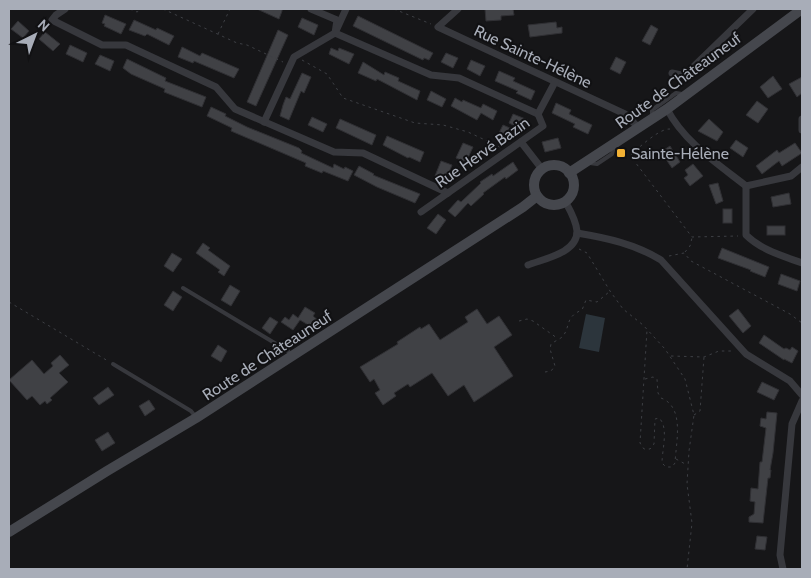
<svg xmlns="http://www.w3.org/2000/svg" width="811" height="578" font-family="Cabin,sans-serif">
	<rect width="100%" height="100%" fill="#161618"/>
	<path fill="#2c353c" d="M 586,314 L 605,318 L 599,352 L 579,348 Z"/>
	<g fill="#404145" stroke="#303034">
		<path d="M 257,9 L 282,9 L 282,11 L 279,19 Z"/>
		<path d="M 485,9 L 513,9 L 514,15 L 501,16 L 501,20 L 486,21 Z"/>
		<path d="M 105,15 L 126,24 L 121,34 L 104,26 L 105,24 L 102,23 Z"/>
		<path d="M 358,16 L 433,53 L 429,60 L 424,58 L 423,60 L 353,26 Z"/>
		<path d="M 302,18 L 318,25 L 314,35 L 298,27 Z"/>
		<path d="M 134,20 L 156,30 L 157,28 L 174,36 L 169,45 L 147,34 L 145,36 L 129,30 Z"/>
		<path d="M 18,21 L 29,31 L 23,38 L 11,29 Z"/>
		<path d="M 556,22 L 557,28 L 562,27 L 562,33 L 530,37 L 528,25 Z"/>
		<path d="M 651,25 L 658,29 L 650,45 L 642,41 Z"/>
		<path d="M 278,30 L 288,35 L 256,106 L 247,102 Z"/>
		<path d="M 45,32 L 60,44 L 53,51 L 39,39 Z"/>
		<path d="M 70,45 L 87,53 L 83,62 L 66,54 Z"/>
		<path d="M 182,47 L 200,56 L 202,53 L 239,69 L 234,78 L 194,61 L 193,63 L 178,57 Z"/>
		<path d="M 331,48 L 338,51 L 339,48 L 354,54 L 349,64 L 329,54 Z"/>
		<path d="M 446,53 L 458,58 L 453,68 L 441,62 Z"/>
		<path d="M 100,55 L 114,61 L 110,71 L 95,64 Z"/>
		<path d="M 616,57 L 626,62 L 620,74 L 610,69 Z"/>
		<path d="M 127,59 L 166,78 L 165,81 L 206,97 L 202,107 L 164,92 L 165,89 L 131,74 L 123,68 Z"/>
		<path d="M 471,60 L 485,66 L 480,76 L 467,69 Z"/>
		<path d="M 363,62 L 384,75 L 385,72 L 399,78 L 398,81 L 420,91 L 417,100 L 377,79 L 376,81 L 358,73 Z"/>
		<path d="M 499,71 L 515,78 L 513,81 L 535,91 L 531,100 L 516,93 L 518,91 L 495,81 Z"/>
		<path d="M 302,73 L 311,77 L 304,93 L 301,91 L 289,120 L 280,116 L 283,105 L 286,97 L 290,99 Z"/>
		<path d="M 773,76 L 782,89 L 768,98 L 760,87 Z"/>
		<path d="M 802,77 L 802,93 L 797,97 L 789,84 Z"/>
		<path d="M 431,91 L 446,99 L 442,107 L 427,100 Z"/>
		<path d="M 455,98 L 462,102 L 463,100 L 481,108 L 483,104 L 497,111 L 493,120 L 481,113 L 477,120 L 451,106 Z"/>
		<path d="M 757,101 L 768,109 L 758,123 L 746,115 Z"/>
		<path d="M 556,103 L 571,110 L 569,114 L 592,125 L 588,134 L 573,127 L 575,124 L 552,113 Z"/>
		<path d="M 211,107 L 226,114 L 225,116 L 247,127 L 299,148 L 302,151 L 301,153 L 333,168 L 334,164 L 344,169 L 345,167 L 353,171 L 348,181 L 323,171 L 322,173 L 305,166 L 306,163 L 231,131 L 232,128 L 207,116 Z"/>
		<path d="M 513,114 L 528,120 L 523,130 L 509,123 Z"/>
		<path d="M 312,117 L 327,124 L 323,132 L 308,125 Z"/>
		<path d="M 340,119 L 376,135 L 372,145 L 336,128 Z"/>
		<path d="M 709,119 L 723,132 L 717,141 L 698,131 Z"/>
		<path d="M 503,125 L 512,129 L 505,144 L 496,139 Z"/>
		<path d="M 387,136 L 424,152 L 420,162 L 409,157 L 408,158 L 383,145 Z"/>
		<path d="M 558,138 L 561,148 L 545,152 L 542,142 Z"/>
		<path d="M 736,140 L 748,148 L 743,157 L 730,148 Z"/>
		<path d="M 463,143 L 473,147 L 466,162 L 456,158 Z"/>
		<path d="M 795,143 L 802,153 L 782,166 L 779,161 L 762,174 L 756,166 L 777,150 L 779,153 Z"/>
		<path d="M 670,146 L 680,162 L 672,168 L 661,152 Z"/>
		<path d="M 441,161 L 452,165 L 446,180 L 435,176 Z"/>
		<path d="M 513,162 L 518,170 L 506,179 L 505,177 L 483,193 L 484,194 L 471,206 L 468,203 L 455,217 L 448,211 L 458,200 L 461,202 L 481,183 L 480,182 L 492,174 L 493,176 Z"/>
		<path d="M 693,164 L 703,176 L 690,186 L 684,178 L 688,175 L 685,170 Z"/>
		<path d="M 359,166 L 374,174 L 373,175 L 420,194 L 415,203 L 377,187 L 354,175 Z"/>
		<path d="M 718,183 L 723,201 L 716,204 L 709,185 Z"/>
		<path d="M 789,193 L 791,204 L 773,207 L 771,197 Z"/>
		<rect x="723" y="209" width="9" height="14"/>
		<path d="M 438,214 L 446,220 L 436,234 L 427,228 Z"/>
		<rect x="767" y="226" width="18" height="9"/>
		<path d="M 203,243 L 210,248 L 208,250 L 230,266 L 224,276 L 218,272 L 220,270 L 196,253 Z"/>
		<path d="M 722,248 L 769,267 L 765,277 L 750,271 L 751,270 L 718,258 Z"/>
		<path d="M 172,253 L 182,259 L 173,272 L 164,266 Z"/>
		<path d="M 781,274 L 800,281 L 797,291 L 778,284 Z"/>
		<path d="M 230,285 L 240,291 L 231,306 L 221,300 Z"/>
		<path d="M 173,291 L 182,297 L 173,311 L 164,305 Z"/>
		<path d="M 305,307 L 315,313 L 313,316 L 320,322 L 315,329 L 300,320 L 293,330 L 281,322 L 285,317 L 289,320 L 293,314 L 298,318 Z"/>
		<path d="M 477,309 L 487,324 L 499,316 L 512,335 L 494,347 L 513,376 L 474,402 L 464,385 L 448,396 L 432,373 L 410,387 L 408,384 L 394,393 L 396,396 L 383,405 L 375,393 L 380,390 L 374,379 L 370,382 L 360,367 L 398,344 L 397,342 L 420,327 L 421,329 L 429,324 L 440,340 L 468,322 L 465,317 Z"/>
		<path d="M 738,309 L 751,326 L 743,333 L 729,316 Z"/>
		<path d="M 270,317 L 278,322 L 270,334 L 262,328 Z"/>
		<path d="M 764,335 L 784,349 L 786,348 L 790,350 L 792,347 L 798,351 L 792,363 L 784,359 L 784,360 L 759,343 Z"/>
		<path d="M 218,345 L 227,351 L 221,362 L 211,356 Z"/>
		<path d="M 60,355 L 69,365 L 59,373 L 68,382 L 50,398 L 52,400 L 47,404 L 45,401 L 40,405 L 32,396 L 27,400 L 9,380 L 32,360 L 44,374 L 53,366 L 51,363 Z"/>
		<path d="M 762,382 L 779,390 L 774,400 L 757,392 Z"/>
		<path d="M 108,387 L 114,395 L 99,405 L 93,398 Z"/>
		<path d="M 149,400 L 155,409 L 145,416 L 139,406 Z"/>
		<path d="M 767,412 L 777,413 L 773,453 L 770,470 L 771,470 L 770,478 L 768,478 L 763,523 L 749,522 L 749,517 L 754,514 L 755,502 L 750,501 L 751,488 L 758,489 L 760,462 L 762,462 L 766,428 L 760,426 L 761,418 L 766,419 Z"/>
		<path d="M 108,432 L 115,443 L 102,451 L 95,440 Z"/>
		<path d="M 757,536 L 767,537 L 765,550 L 755,549 Z"/>
	</g>
	<g fill="none" stroke-linecap="round" stroke-linejoin="round">
		<g stroke="#3d3f44" stroke-width="1" stroke-dasharray="2.5 4" stroke-linecap="butt">
			<path d="M 130,9 L 137,12 L 142,9"/>
			<path d="M 163,9 L 237,43 L 247,45 L 283,62"/>
			<path d="M 394,9 L 431,24"/>
			<path d="M 218,34 L 230,9"/>
			<path d="M 302,60 L 327,74 L 343,98 L 415,123 L 443,125 L 468,132 L 500,147"/>
			<path d="M 670,129 C 660,128 638,148 631,155 L 632,158 L 692,237 L 738,236"/>
			<path d="M 579,249 L 587,253 L 610,291 L 623,309 L 643,325 L 665,349 L 685,379 L 694,415 L 689,451 L 687,484 L 692,523 L 687,569"/>
			<path d="M 685,252 L 690,246 L 692,238"/>
			<path d="M 669,256 L 684,253 L 691,261 L 790,314 L 802,323"/>
			<path d="M 9,302 L 108,361"/>
			<path d="M 519,321 L 527,319 L 533,321 L 557,338"/>
			<path d="M 671,356 L 704,357 L 719,351 L 733,351"/>
			<path d="M 545,372 L 551,371 L 555,366 L 550,349 L 551,344 C 555,341 560,339 562,337 C 571,328 564,317 582,310 L 586,300 L 597,302 L 609,292"/>
			<path d="M 645,379 L 653,377 L 657,379 L 658,393 L 661,398 C 685,407 676,442 675,463 L 672,467 L 666,467 L 662,463 C 662,450 669,427 659,418 L 655,419 L 654,444 L 650,449 L 644,449 L 640,443 L 647,330"/>
			<path d="M 694,415 L 700,411 L 704,357"/>
			<path d="M 676,459 L 687,465"/>
		</g>
		<g stroke="#37383d" stroke-width="4">
			<path d="M 652,117 L 652,110 L 676,93 L 682,94"/>
			<path d="M 590,163 L 597,164 L 612,154 L 614,147"/>
			<path d="M 183,288 L 288,351 L 291,355"/>
			<path d="M 113,364 L 191,411 L 195,416"/>
		</g>
		<g stroke="#37383d" stroke-width="7">
			<path d="M 65,9 L 56,15 L 52,20 L 102,45 L 126,45 L 216,87 L 235,109 L 334,152 L 363,153 L 448,193"/>
			<path d="M 311,9 L 337,20 L 335,33 L 431,75 L 459,78 L 538,114"/>
			<path d="M 458,9 L 438,27 L 625,114 L 638,127"/>
			<path d="M 672,73 L 681,75 L 689,71 L 753,9"/>
			<path d="M 667,109 C 684,142 718,164 746,186 L 791,176 L 802,167"/>
			<path d="M 802,119 L 802,130"/>
			<path d="M 264,122 L 294,57 L 335,33 L 346,9"/>
			<path d="M 521,142 L 542,169"/>
			<path d="M 746,186 L 746,235 C 761,250 783,256 802,263"/>
			<path d="M 421,212 L 543,126 L 538,114 L 555,82"/>
			<path d="M 577,233 C 607,238 635,244 661,260 L 746,354 L 790,381 L 802,395"/>
			<path d="M 528,265 C 543,259 578,253 577,231 C 576,220 570,210 565,201"/>
			<path d="M 783,569 L 780,555 L 792,424 L 802,401"/>
		</g>
		<g stroke="#45474d" stroke-width="10">
			<circle cx="554" cy="185" r="20"/>
			<path d="M 569,173 L 667,109 L 802,9"/>
			<path d="M 9,532 L 107,471 L 196,418 L 523,207 L 537,196"/>
		</g>
	</g>
	<rect fill="#f2b134" stroke="#111113" stroke-width="2" x="616" y="148" width="10" height="10" rx="2.5"/>
	<g text-anchor="middle" stroke-width="4" stroke-linejoin="round" paint-order="stroke">
		<g font-size="16" fill="#a8adb8" stroke="#111113">
			<text transform="translate(533 56) rotate(25)" y="6">Rue Sainte-Hélène</text>
			<text transform="translate(678 80) rotate(-36)" y="6">Route de Châteauneuf</text>
			<text transform="translate(482 152) rotate(-35)" y="6">Rue Hervé Bazin</text>
			<text transform="translate(267 355) rotate(-33)" y="6">Route de Châteauneuf</text>
		</g>
		<g font-size="16" fill="#a8adb8" stroke="#111113" text-anchor="start">
			<text x="631" y="159">Sainte-Hélène</text>
		</g>
	</g>
	<rect width="811" height="578" fill="none" stroke="#a8adb8" stroke-width="20"/>
	<g transform="translate(35 35) rotate(42)" stroke="#111113" stroke-width="4" paint-order="stroke">
	<path d="M0-4L9 19L0 12L-9 19Z" fill="#a8adb8"/>
	<text y="-8" font-size="14" font-weight="bold" text-anchor="middle" fill="#a8adb8">N</text>
	</g>
</svg>
